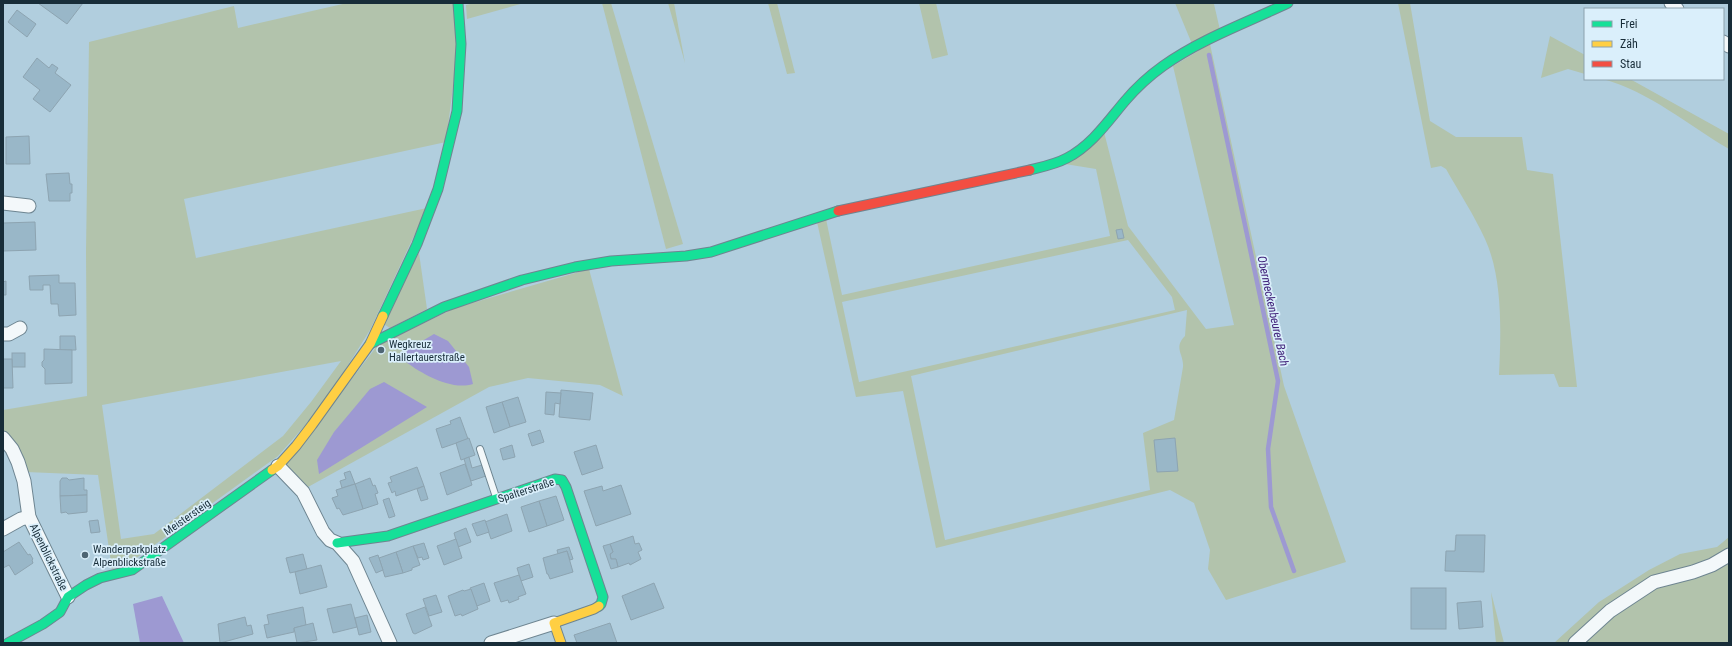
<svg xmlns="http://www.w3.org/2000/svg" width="1732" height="646" font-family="'Roboto Condensed',sans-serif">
	<rect width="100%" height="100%" fill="#b1cede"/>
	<g fill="#b2c3ac" fill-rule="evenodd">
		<path d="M 347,3 L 453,3 L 457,55 L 446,142 L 184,199 L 196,258 L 427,208 L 370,330 L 323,405 L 278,456 L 128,564 L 112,569 L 98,475 L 26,472 L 10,439 L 3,431 L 3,410 L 87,396 L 86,252 L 89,42 L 234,6 L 238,28 ZM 341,361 L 311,402 L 283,436 L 154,534 L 121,539 L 102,405 Z"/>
		<path d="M 474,3 L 524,3 L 467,19 L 466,5 Z"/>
		<path d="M 602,3 L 611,3 L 683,244 L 666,249 Z"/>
		<path d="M 668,3 L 674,3 L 685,63 Z"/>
		<path d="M 768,3 L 777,3 L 795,73 L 787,74 Z"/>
		<path d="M 919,3 L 936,3 L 948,55 L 932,59 Z"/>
		<path d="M 1175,3 L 1214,4 L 1220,30 L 1192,44 Z"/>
		<path d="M 1398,3 L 1410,3 L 1430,121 L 1456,137 L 1522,137 L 1527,170 L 1553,174 L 1577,387 L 1559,387 L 1554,374 L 1499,375 C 1501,332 1503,278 1485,239 C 1474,215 1459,192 1446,169 L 1441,166 L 1431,168 Z"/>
		<path d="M 1550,36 L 1585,55 L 1585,74 L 1568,69 L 1541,78 Z"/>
		<path d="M 1210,44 L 1284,386 L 1346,562 L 1226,600 L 1208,569 L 1210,550 L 1194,503 L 1170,490 L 936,548 L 903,391 L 856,397 L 817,222 L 826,219 L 842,295 L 1110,236 L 1096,169 L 1065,164 L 1104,132 L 1128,226 L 1206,329 L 1234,325 L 1173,66 ZM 1128,240 L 1172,297 L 1175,310 L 859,382 L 842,302 ZM 1187,310 L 1185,336 C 1173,348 1184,354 1183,367 L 1174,420 L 1143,433 L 1150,490 L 945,540 L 911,376 Z"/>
		<path d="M 1603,79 L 1630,79 L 1729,134 L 1729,149 C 1688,125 1650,92 1603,79 Z"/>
		<path d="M 419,253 L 427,309 L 390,328 L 382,323 Z"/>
		<path d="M 589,269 L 623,396 L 600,385 L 528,378 L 489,387 L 308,487 L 286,465 L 377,346 L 455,308 Z"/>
		<path d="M 1729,537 L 1729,549 L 1715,558 L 1702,563 L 1647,580 L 1614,601 L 1568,643 L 1554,643 L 1599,602 L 1649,570 L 1680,554 L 1717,547 Z"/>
		<path d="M 1729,559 L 1729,643 L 1581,643 L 1633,598 Z"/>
		<path d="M 1491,592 L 1504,643 L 1496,643 Z"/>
	</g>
	<g fill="#9d99d2">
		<path d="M 434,334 L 448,341 L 469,367 L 473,384 C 450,391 420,373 402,359 L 407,350 Z"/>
		<path d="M 384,382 L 427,407 L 319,474 L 317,460 L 334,432 L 370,389 Z"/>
		<path d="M 162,596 L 184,643 L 140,643 L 133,604 Z"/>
	</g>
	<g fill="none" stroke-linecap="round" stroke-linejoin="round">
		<path stroke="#9d99d2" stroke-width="4.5" d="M 1209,55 L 1278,381 L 1268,449 L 1271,507 L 1294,571"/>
	</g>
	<g fill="#99b7c8" stroke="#8da4b1">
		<path d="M 38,3 L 83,3 L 67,24 Z"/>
		<path d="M 17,10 L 36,24 L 27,37 L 8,22 Z"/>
		<path d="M 37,58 L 49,68 L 52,64 L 58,68 L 55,73 L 71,85 L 50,112 L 33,99 L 40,90 L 23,77 Z"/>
		<path d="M 29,136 L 30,164 L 6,164 L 6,137 Z"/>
		<path d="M 69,173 L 70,184 L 72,184 L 72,193 L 70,193 L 70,201 L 49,201 L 46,174 Z"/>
		<path d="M 35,222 L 36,250 L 3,251 L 3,223 Z"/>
		<path d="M 1122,229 L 1124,238 L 1118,239 L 1116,230 Z"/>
		<path d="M 59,275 L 59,283 L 75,283 L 76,315 L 59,316 L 58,304 L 51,304 L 50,285 L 43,285 L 43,290 L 30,290 L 29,276 Z"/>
		<path d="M 6,281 L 6,295 L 3,295 L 3,282 Z"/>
		<path d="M 60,336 L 75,336 L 76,350 L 60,350 Z"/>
		<path d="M 44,349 L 72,350 L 72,383 L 45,384 L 45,369 L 42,366 L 42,362 L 44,360 Z"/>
		<rect x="12" y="353" width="13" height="14"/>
		<path d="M 3,359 L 12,359 L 13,388 L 3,388 Z"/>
		<path d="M 561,390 L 593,393 L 590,420 L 559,417 Z"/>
		<path d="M 546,392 L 561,393 L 560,404 L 555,403 L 554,415 L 545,414 Z"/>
		<path d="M 518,397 L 526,422 L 510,427 L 502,402 Z"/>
		<path d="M 502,402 L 510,427 L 494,433 L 486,407 Z"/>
		<path d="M 460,417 L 468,439 L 442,448 L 436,429 L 451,424 L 450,421 Z"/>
		<path d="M 540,430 L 544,442 L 532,446 L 528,434 Z"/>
		<path d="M 469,438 L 475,455 L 461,460 L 456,443 Z"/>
		<path d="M 1175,438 L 1178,471 L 1157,472 L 1154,440 Z"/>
		<path d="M 512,445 L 515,457 L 503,460 L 500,449 Z"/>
		<path d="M 596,445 L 603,468 L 582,475 L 574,452 Z"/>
		<path d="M 469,457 L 472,468 L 482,465 L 486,476 L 471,481 L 464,459 Z"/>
		<path d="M 465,464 L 472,485 L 447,495 L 440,473 Z"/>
		<path d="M 417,467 L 424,486 L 396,496 L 395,491 L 392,493 L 388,483 L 392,482 L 390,477 Z"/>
		<path d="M 350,471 L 355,484 L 342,488 L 340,481 L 346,479 L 344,473 Z"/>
		<path d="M 62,478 L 67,478 L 69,480 L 84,478 L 84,490 L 87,490 L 87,495 L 60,496 L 60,481 Z"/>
		<path d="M 370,478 L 373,486 L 375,485 L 378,493 L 375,494 L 378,504 L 363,509 L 355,484 Z"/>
		<path d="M 355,484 L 363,509 L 343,515 L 339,508 L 337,509 L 332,498 L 338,496 L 336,490 Z"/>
		<path d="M 621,485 L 631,514 L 596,526 L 584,491 L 602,486 L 603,491 Z"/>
		<path d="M 424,486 L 428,499 L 421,501 L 417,489 Z"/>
		<path d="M 87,495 L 87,512 L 68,514 L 66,512 L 61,513 L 60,496 Z"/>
		<path d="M 556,496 L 564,520 L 547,526 L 539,501 Z"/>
		<path d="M 389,498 L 395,516 L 389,518 L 383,500 Z"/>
		<path d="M 539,501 L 547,526 L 529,532 L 521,507 Z"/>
		<path d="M 507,514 L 512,531 L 491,539 L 485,522 Z"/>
		<path d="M 98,520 L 100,532 L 91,533 L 89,521 Z"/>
		<path d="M 485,520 L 489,532 L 477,536 L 472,524 Z"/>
		<path d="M 466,528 L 471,542 L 458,547 L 454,533 Z"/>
		<path d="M 1456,535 L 1485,535 L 1484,572 L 1445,571 L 1446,551 L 1455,551 Z"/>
		<path d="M 633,536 L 635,544 L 639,543 L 642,550 L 638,552 L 641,559 L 630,565 L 629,563 L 618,567 L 616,559 L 611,559 L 610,554 L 613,552 L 610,544 Z"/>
		<path d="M 456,539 L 462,558 L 444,565 L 437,546 Z"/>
		<path d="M 19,542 L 28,555 L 30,554 L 33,559 L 32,560 L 33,563 L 15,575 L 9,565 L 3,568 L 3,552 Z"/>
		<path d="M 424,543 L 429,558 L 423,560 L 422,557 L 418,558 L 413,546 Z"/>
		<path d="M 610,544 L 613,552 L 610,554 L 611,559 L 616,559 L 618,567 L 611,569 L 603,546 Z"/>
		<path d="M 413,546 L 420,565 L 412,568 L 412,570 L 403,573 L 396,552 Z"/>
		<path d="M 569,547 L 573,559 L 570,560 L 567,551 L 558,554 L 557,550 Z"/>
		<path d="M 567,551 L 573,572 L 550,579 L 548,574 L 547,574 L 543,558 Z"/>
		<path d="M 396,552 L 403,573 L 385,577 L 379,558 Z"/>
		<path d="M 303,554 L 307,569 L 290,573 L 286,558 Z"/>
		<path d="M 378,555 L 383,570 L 376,573 L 369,558 Z"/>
		<path d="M 529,564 L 533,577 L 521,581 L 517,568 Z"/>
		<path d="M 321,565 L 327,587 L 300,594 L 295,572 Z"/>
		<path d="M 519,575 L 526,594 L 518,597 L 519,599 L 509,603 L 508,600 L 501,602 L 494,583 Z"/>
		<path d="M 484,583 L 490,601 L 477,606 L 470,588 Z"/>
		<path d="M 654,583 L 664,608 L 631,620 L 622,596 Z"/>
		<rect x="1411" y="588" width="35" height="41"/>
		<path d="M 471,589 L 478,609 L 462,616 L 461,614 L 455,616 L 448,596 L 463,590 L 464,591 Z"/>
		<path d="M 436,595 L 442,612 L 429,616 L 423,599 Z"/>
		<path d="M 1481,601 L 1483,627 L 1459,629 L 1457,603 Z"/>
		<path d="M 351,604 L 357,627 L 333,633 L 327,609 Z"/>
		<path d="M 303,607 L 306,625 L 294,628 L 294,632 L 267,638 L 264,625 L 269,624 L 267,615 Z"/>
		<path d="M 425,607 L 432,626 L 415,634 L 413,633 L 406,614 Z"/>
		<path d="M 367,615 L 371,632 L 359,635 L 355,618 Z"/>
		<path d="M 245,617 L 247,626 L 251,625 L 253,634 L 220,643 L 218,624 Z"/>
		<path d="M 313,623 L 317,640 L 297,643 L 294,628 Z"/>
		<path d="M 610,623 L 617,643 L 577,643 L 574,635 Z"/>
	</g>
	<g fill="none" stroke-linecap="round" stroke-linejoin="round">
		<g stroke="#6e8591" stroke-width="8">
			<path id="lane" d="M 480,449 L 496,497"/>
		</g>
		<g stroke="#6e8591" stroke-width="15">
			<g id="street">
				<path d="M 1671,3 L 1677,9"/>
				<path d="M 1723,42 L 1729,46"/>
				<path d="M 3,203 L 29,206"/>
				<path d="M 3,334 L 9,334 L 20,328"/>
				<path d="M 3,438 L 12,449 L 18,462 L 24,481 L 29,517 L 68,597"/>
				<path d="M 278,466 L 303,492 L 323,532 L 330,540 L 337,543 L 353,561 L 390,643"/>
				<path d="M 3,529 L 21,519 L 29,517"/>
				<path d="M 491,643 L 554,623"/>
				<path d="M 1575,643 L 1610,611 L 1654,582 L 1693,572 L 1712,565 L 1729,555"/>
			</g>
		</g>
		<g stroke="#6e8591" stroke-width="11">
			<g id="fast">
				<path d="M 1030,170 C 1042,167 1056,164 1067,158 C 1092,145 1108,121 1125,101 C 1136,88 1149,76 1163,66 C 1201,39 1246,23 1288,3"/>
				<path d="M 383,316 L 417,244 L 438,189 L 457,111 L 461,44 L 458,3"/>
				<path d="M 370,344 L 444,307 L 522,280 L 575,267 L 611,261 L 686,256 L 711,252 L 838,211"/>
				<path d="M 337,543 L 388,536 L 555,479 L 562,480 L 566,487 L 603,597 L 601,604 L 599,606"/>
				<path d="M 8,643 L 43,624 L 60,612 L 68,597 L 86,585 L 100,578 L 132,570 L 272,470"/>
			</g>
		</g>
		<g stroke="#6e8591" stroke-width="11">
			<g id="slow">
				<path d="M 272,470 L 278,466 L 296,446 L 312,425 L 370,344 L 383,316"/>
				<path d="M 561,643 L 554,623 L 594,609 L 599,606"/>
			</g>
		</g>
		<g stroke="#6e8591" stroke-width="11">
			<path id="jam" d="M 838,211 L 1030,170"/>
		</g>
		<use href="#lane" stroke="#f3f8fa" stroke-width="6"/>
		<use href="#street" stroke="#f3f8fa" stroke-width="13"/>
		<use href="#fast" stroke="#16e098" stroke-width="9"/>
		<use href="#slow" stroke="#ffcf43" stroke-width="9"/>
		<use href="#jam" stroke="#f24e42" stroke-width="9"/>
	</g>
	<g fill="#4e6573" stroke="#daeffb" stroke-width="1.5">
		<circle cx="381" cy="350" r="4"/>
		<circle cx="85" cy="555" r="4"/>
	</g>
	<g text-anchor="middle" stroke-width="3.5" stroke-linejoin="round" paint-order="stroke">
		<g font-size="11" fill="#182d39" stroke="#daeffb" text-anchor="start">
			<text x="389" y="348">Wegkreuz<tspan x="389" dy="13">Hallertauerstraße</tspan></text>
			<text x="93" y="553">Wanderparkplatz<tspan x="93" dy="13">Alpenblickstraße</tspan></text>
		</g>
		<g font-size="11" fill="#182d39" stroke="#daeffb">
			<text transform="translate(526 490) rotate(-18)" y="4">Spalterstraße</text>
			<text transform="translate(187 517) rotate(-35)" y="4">Meistersteig</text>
			<text transform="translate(49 557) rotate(64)" y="4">Alpenblickstraße</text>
		</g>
		<g font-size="12" font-style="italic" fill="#41227a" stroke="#daeffb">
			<text transform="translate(1273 311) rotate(78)" y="4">Obermeckenbeurer Bach</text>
		</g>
	</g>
	<rect width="1732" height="646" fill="none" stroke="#182d39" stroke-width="8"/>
	<rect x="1584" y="8" width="140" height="72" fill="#daeffb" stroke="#8ca1ad"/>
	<rect x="1592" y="21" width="20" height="6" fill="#16e098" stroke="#8ca1ad"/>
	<text x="1620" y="28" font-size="12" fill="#182d39">Frei</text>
	<rect x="1592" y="41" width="20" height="6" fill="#ffcf43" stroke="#8ca1ad"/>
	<text x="1620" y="48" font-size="12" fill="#182d39">Zäh</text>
	<rect x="1592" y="61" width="20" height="6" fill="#f24e42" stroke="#8ca1ad"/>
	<text x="1620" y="68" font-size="12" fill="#182d39">Stau</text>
</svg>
